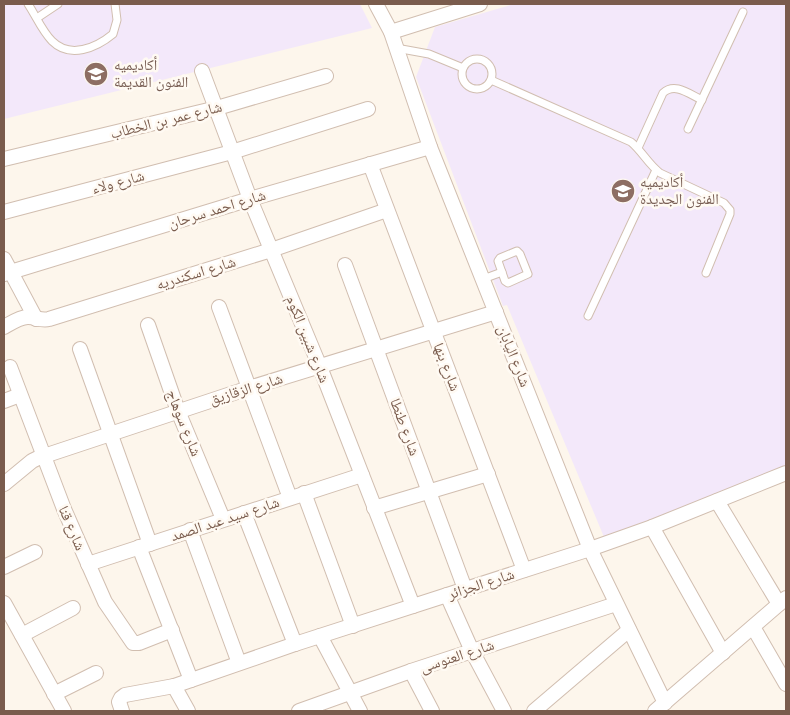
<svg xmlns="http://www.w3.org/2000/svg" width="790" height="715" font-family="'Open Sans','Noto Naskh Arabic',sans-serif">
	<rect width="100%" height="100%" fill="#fdf6ec"/>
	<g fill="#f3e8fa">
		<path d="M 4,4 L 360,4 L 372,28 L 4,119 Z"/>
		<path d="M 514,4 L 786,4 L 786,468 L 604,537 L 507,305 L 503,306 L 416,77 L 435,27 Z"/>
	</g>
	<g fill="none" stroke-linecap="round" stroke-linejoin="round">
		<g stroke="#d1beb0" stroke-width="9">
			<g id="lane">
				<path d="M 28,4 C 36,16 42,31 52,41 C 70,59 96,48 113,34 L 117,20 L 115,4"/>
				<path d="M 37,18 L 58,4"/>
				<path d="M 396,48 L 429,54 L 463,68"/>
				<circle cx="477" cy="74" r="15"/>
				<path d="M 491,80 L 631,142 C 642,151 648,164 660,173 L 724,203 L 730,210 L 730,214 L 706,273"/>
				<path d="M 688,129 L 743,12"/>
				<path d="M 638,148 L 663,93 C 675,82 689,94 702,100"/>
				<path d="M 517,251 L 520,254 L 528,274 L 508,283 L 505,281 L 498,261 L 500,258 Z"/>
				<path d="M 483,279 L 502,272"/>
				<path d="M 588,316 L 656,170"/>
			</g>
		</g>
		<g stroke="#d1beb0" stroke-width="16">
			<g id="street">
				<path d="M 376,4 L 391,32 L 430,147 L 590,549 L 665,703"/>
				<path d="M 391,32 L 480,4"/>
				<path d="M 202,71 L 250,199 L 320,367 L 413,606"/>
				<path d="M 4,159 L 217,108 L 326,76"/>
				<path d="M 370,164 L 524,570"/>
				<path d="M 4,212 L 232,152 L 368,109"/>
				<path d="M 4,259 L 36,319"/>
				<path d="M 345,265 L 465,589"/>
				<path d="M 4,274 L 250,199 L 430,147"/>
				<path d="M 219,307 L 290,498"/>
				<path d="M 148,325 L 178,411 L 223,519"/>
				<path d="M 4,327 C 11,323 20,317 28,317 C 36,317 41,321 49,319 L 271,250 L 387,210"/>
				<path d="M 80,349 L 150,544"/>
				<path d="M 10,367 L 64,509 L 105,602 L 133,643 L 139,643 L 172,630"/>
				<path d="M 4,401 L 20,395"/>
				<path d="M 4,484 L 32,461 L 38,458 L 249,388 L 496,312"/>
				<path d="M 304,493 L 353,626"/>
				<path d="M 717,501 L 779,604"/>
				<path d="M 374,508 L 488,474"/>
				<path d="M 244,513 L 295,644"/>
				<path d="M 652,527 L 723,653"/>
				<path d="M 190,530 L 239,663"/>
				<path d="M 139,547 L 191,680"/>
				<path d="M 88,564 L 362,475"/>
				<path d="M 4,567 L 35,552"/>
				<path d="M 447,595 L 472,651 L 504,711"/>
				<path d="M 4,603 L 64,711"/>
				<path d="M 753,627 L 786,684"/>
				<path d="M 22,635 L 73,608"/>
				<path d="M 320,636 L 360,711"/>
				<path d="M 411,671 L 432,711"/>
				<path d="M 174,686 L 188,711"/>
				<path d="M 54,694 L 96,673"/>
				<path d="M 122,711 L 119,702 L 121,698 L 125,695 L 174,686 L 295,644 L 590,549 L 652,527 L 786,473"/>
				<path d="M 299,711 L 411,671 L 616,604"/>
				<path d="M 534,711 L 629,630"/>
				<path d="M 655,711 L 786,598"/>
			</g>
		</g>
		<use href="#lane" stroke="#fff" stroke-width="7"/>
		<use href="#street" stroke="#fff" stroke-width="14"/>
	</g>
	<defs>
		<g id="university-disc" transform="scale(1.25)"><circle r="9.5" fill="#8d6e63" stroke="#fffaf3"/><path d="M0-5L7-2L0 1L-7-2ZM-4 1L0 2.5L4 1V4Q0 6-4 4Z" fill="#fff"/></g>
	</defs>
	<g fill-rule="evenodd">
		<use href="#university-disc" x="96" y="74"/>
		<use href="#university-disc" x="623" y="191"/>
	</g>
	<g text-anchor="middle" stroke-width="5" stroke-linejoin="round" paint-order="stroke">
		<g font-size="15" fill="#785e54" stroke="#fffaf3" text-anchor="start">
			<text x="114" y="70">أكاديميه<tspan x="114" dy="17">الفنون القديمة</tspan></text>
			<text x="640" y="187">أكاديميه<tspan x="640" dy="17">الفنون الجديدة</tspan></text>
		</g>
		<g font-size="15" fill="#7a5c4d" stroke="#fffaf3">
			<text transform="translate(166 120) rotate(-14)" y="5">شارع عمر بن الخطاب</text>
			<text transform="translate(118 182) rotate(-15)" y="5">شارع ولاء</text>
			<text transform="translate(217 209) rotate(-17)" y="5">شارع احمد سرحان</text>
			<text transform="translate(196 273) rotate(-17)" y="5">شارع اسكندريه</text>
			<text transform="translate(308 339) rotate(68)" y="5">شارع شبين الكوم</text>
			<text transform="translate(514 356) rotate(68)" y="5">شارع اليابان</text>
			<text transform="translate(447 367) rotate(69)" y="5">شارع بنها</text>
			<text transform="translate(246 389) rotate(-17)" y="5">شارع الزقازيق</text>
			<text transform="translate(184 423) rotate(68)" y="5">شارع سوهاج</text>
			<text transform="translate(405 427) rotate(70)" y="5">شارع طنطا</text>
			<text transform="translate(225 519) rotate(-18)" y="5">شارع سيد عبد الصمد</text>
			<text transform="translate(72 528) rotate(67)" y="5">شارع قنا</text>
			<text transform="translate(481 584) rotate(-18)" y="5">شارع الجزائر</text>
			<text transform="translate(457 656) rotate(-18)" y="5">شارع العنوسى</text>
		</g>
	</g>
	<rect width="790" height="715" fill="none" stroke="#7a5c4d" stroke-width="10"/>
</svg>
